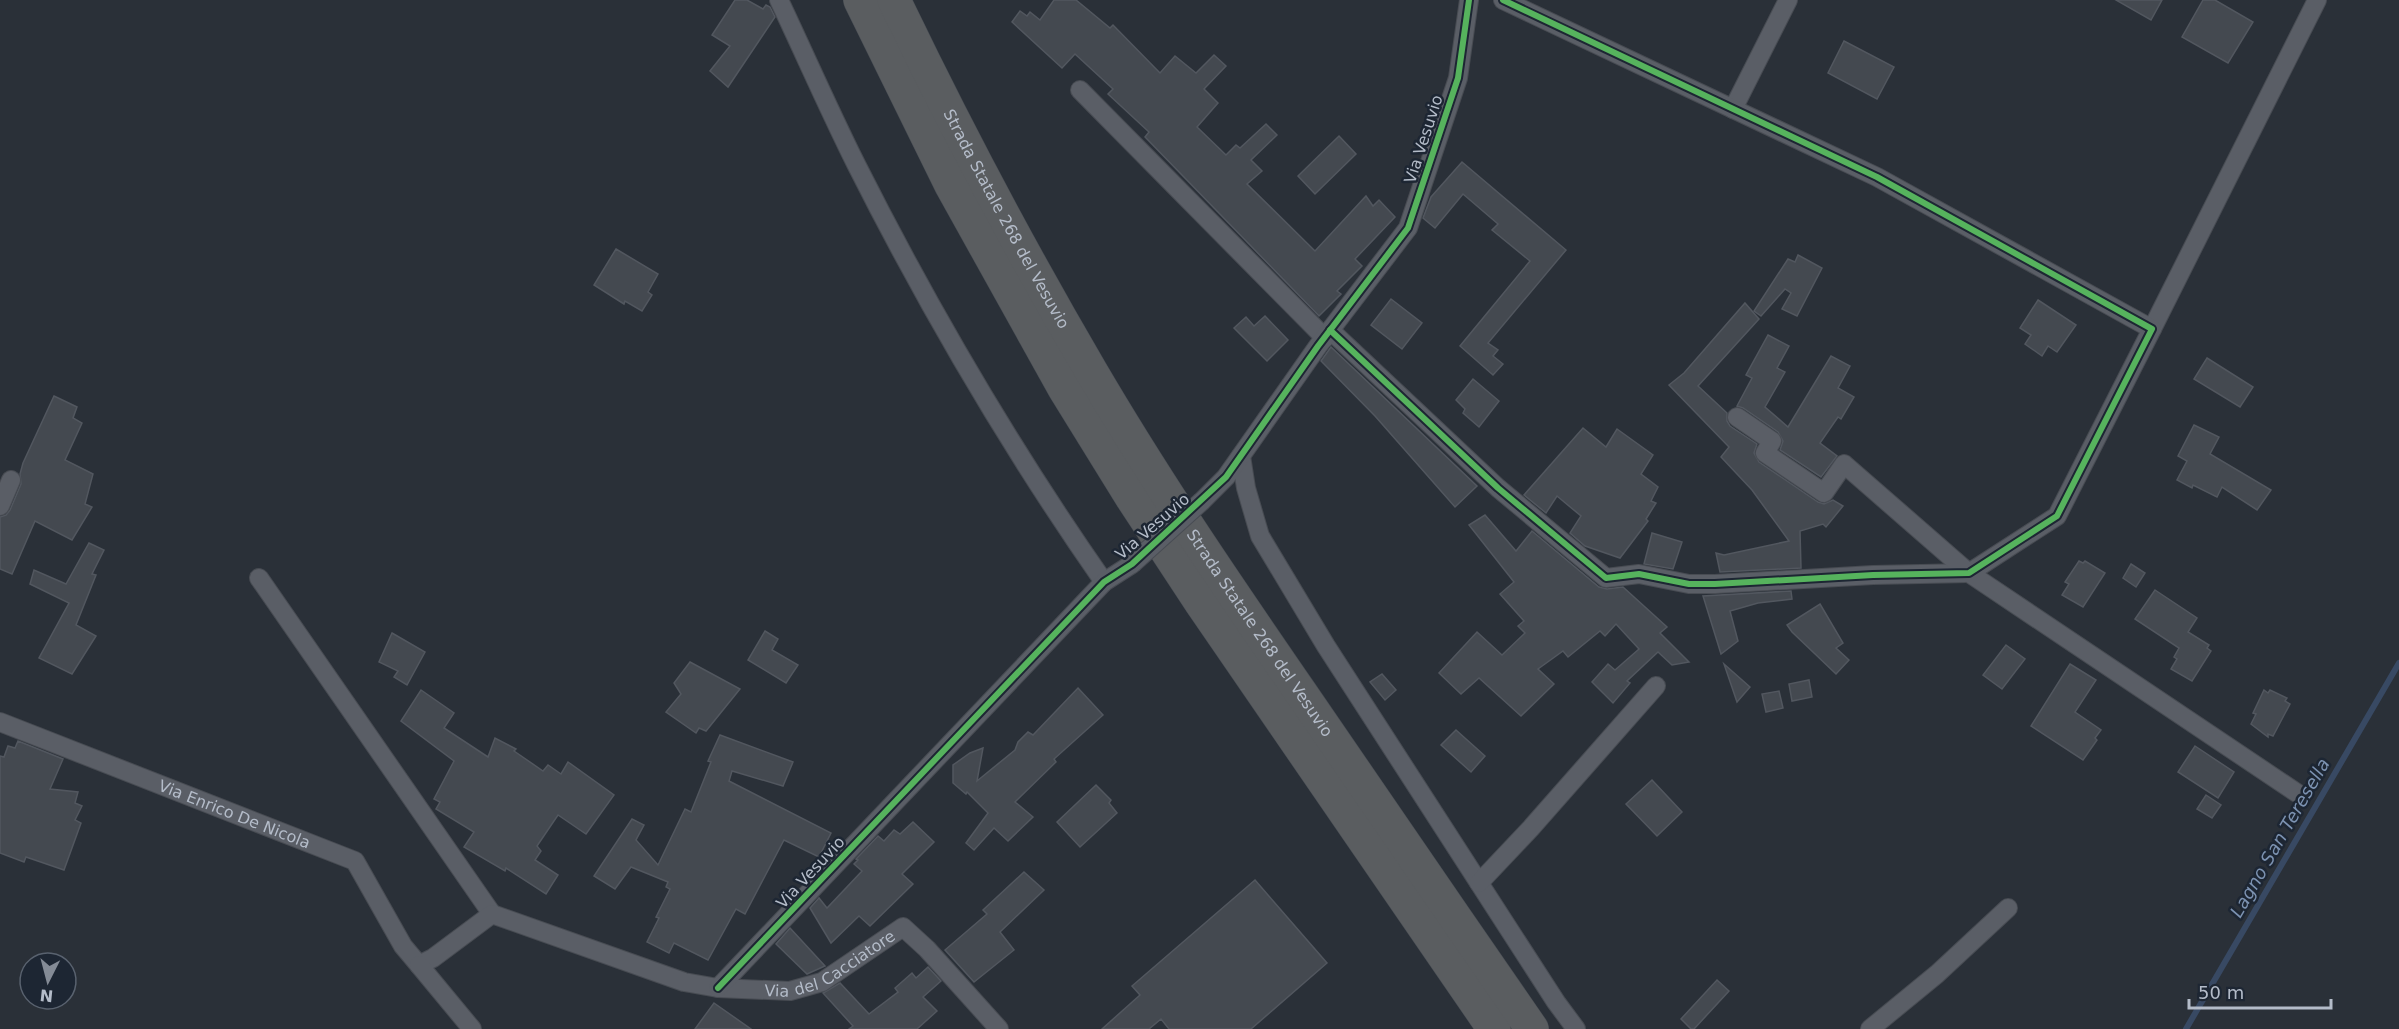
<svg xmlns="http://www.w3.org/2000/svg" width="2399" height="1029" font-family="'DejaVu Sans',sans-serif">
	<rect width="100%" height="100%" fill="#2a3038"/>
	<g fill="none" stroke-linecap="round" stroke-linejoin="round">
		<path stroke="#384963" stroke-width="6" d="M 2186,1029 L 2399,663"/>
	</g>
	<g fill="#444950" stroke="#52575f" stroke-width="1.5">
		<path d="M 735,0 L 747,0 L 763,9 L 766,5 L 770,7 L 775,17 L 728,87 L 710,71 L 730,46 L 712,35 Z"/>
		<path d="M 1054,0 L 1076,0 L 1110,28 L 1113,25 L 1160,73 L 1175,56 L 1196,73 L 1214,55 L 1226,66 L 1204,89 L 1218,103 L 1197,127 L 1226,155 L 1236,145 L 1240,148 L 1266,124 L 1277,135 L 1251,160 L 1262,171 L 1247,184 L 1315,251 L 1366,196 L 1373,206 L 1379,200 L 1395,217 L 1355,259 L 1362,266 L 1337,291 L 1341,294 L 1319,316 L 1145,137 L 1149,132 L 1108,94 L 1113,89 L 1075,54 L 1062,68 L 1012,22 L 1020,11 L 1027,16 L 1030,12 L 1040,20 Z"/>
		<path d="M 2116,0 L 2162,0 L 2151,20 Z"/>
		<path d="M 2203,0 L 2215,0 L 2253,22 L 2228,63 L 2182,37 Z"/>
		<path d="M 1844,41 L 1894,67 L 1877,99 L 1828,73 Z"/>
		<path d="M 1339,136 L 1356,154 L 1315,194 L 1298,176 Z"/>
		<path d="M 1462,162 L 1566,250 L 1488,343 L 1498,350 L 1493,356 L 1503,364 L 1493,375 L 1460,346 L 1530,261 L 1492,230 L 1498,224 L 1463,194 L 1435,228 L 1423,218 L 1431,197 Z"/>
		<path d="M 616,249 L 658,274 L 648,292 L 652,295 L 642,311 L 625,301 L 624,304 L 594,285 Z"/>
		<path d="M 1798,255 L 1822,268 L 1797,316 L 1782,309 L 1791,293 L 1785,289 L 1761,316 L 1754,311 L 1788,259 L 1795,262 Z"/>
		<path d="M 1391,299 L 1422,323 L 1402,349 L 1371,325 Z"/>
		<path d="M 2038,300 L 2076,325 L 2057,352 L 2048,346 L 2042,356 L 2025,344 L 2031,335 L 2020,328 Z"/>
		<path d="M 1745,303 L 1759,319 L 1698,386 L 1727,413 L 1727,421 L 1730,426 L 1757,444 L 1754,453 L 1759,462 L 1818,502 L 1824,504 L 1833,500 L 1843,506 L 1826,527 L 1823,524 L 1800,531 L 1801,568 L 1720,572 L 1716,553 L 1724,555 L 1789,541 L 1752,490 L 1721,457 L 1729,447 L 1669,385 L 1684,373 Z"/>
		<path d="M 1265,316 L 1288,340 L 1267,361 L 1234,328 L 1246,317 L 1254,326 Z"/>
		<path d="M 1768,335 L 1789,346 L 1777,368 L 1785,372 L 1765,407 L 1788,427 L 1831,356 L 1850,366 L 1838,388 L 1854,397 L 1841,419 L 1838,417 L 1820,443 L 1837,456 L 1821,477 L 1780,450 L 1783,441 L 1778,432 L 1743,408 L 1737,406 L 1752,378 L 1746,375 Z"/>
		<path d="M 1331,347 L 1477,486 L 1455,507 L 1375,416 L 1321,361 Z"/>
		<path d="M 2207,358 L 2253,387 L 2240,407 L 2194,379 Z"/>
		<path d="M 1473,379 L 1499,401 L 1479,427 L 1463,413 L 1465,409 L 1456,400 Z"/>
		<path d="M 54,396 L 77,407 L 73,418 L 82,423 L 65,460 L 93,474 L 85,504 L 92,507 L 72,540 L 35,521 L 12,574 L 0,569 L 0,517 L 6,515 L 10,510 L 21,484 L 20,474 L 23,463 Z"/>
		<path d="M 2194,425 L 2219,437 L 2210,454 L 2271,490 L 2257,510 L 2222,487 L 2217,497 L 2193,485 L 2192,488 L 2177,480 L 2187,461 L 2178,456 Z"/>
		<path d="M 1583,428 L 1606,447 L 1617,429 L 1653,455 L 1641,474 L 1658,487 L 1651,501 L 1656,503 L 1646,519 L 1648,521 L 1620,558 L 1585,546 L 1570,533 L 1581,516 L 1557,496 L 1546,513 L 1524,495 Z"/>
		<path d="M 1485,515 L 1516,551 L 1532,531 L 1599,587 L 1607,589 L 1623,587 L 1667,627 L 1660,633 L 1689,662 L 1672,665 L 1658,652 L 1627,681 L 1630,683 L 1613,703 L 1592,682 L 1608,664 L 1615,670 L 1639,649 L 1616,624 L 1605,636 L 1600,631 L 1568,657 L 1563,651 L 1538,669 L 1554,684 L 1521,716 L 1479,678 L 1461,694 L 1439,673 L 1477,632 L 1502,655 L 1525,633 L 1518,626 L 1524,621 L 1500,594 L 1514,582 L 1469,525 Z"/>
		<path d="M 1652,533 L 1682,542 L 1673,569 L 1644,564 Z"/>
		<path d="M 89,543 L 104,550 L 92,574 L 96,575 L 76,625 L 96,636 L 72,674 L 39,658 L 69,603 L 30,584 L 34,570 L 66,584 Z"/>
		<path d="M 2079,561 L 2083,563 L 2085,561 L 2105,573 L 2083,607 L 2062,595 L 2069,584 L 2065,582 Z"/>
		<path d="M 2131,564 L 2145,573 L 2136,587 L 2123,578 Z"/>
		<path d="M 2155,590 L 2197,618 L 2188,632 L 2209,645 L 2207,648 L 2211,651 L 2192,681 L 2171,669 L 2177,659 L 2174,657 L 2179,648 L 2135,619 Z"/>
		<path d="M 1791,591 L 1792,599 L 1758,603 L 1730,611 L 1738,641 L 1721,654 L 1703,596 Z"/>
		<path d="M 1820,604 L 1843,643 L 1836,648 L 1849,660 L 1836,674 L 1792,632 L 1787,625 Z"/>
		<path d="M 765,631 L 778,639 L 772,650 L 798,665 L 786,683 L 748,660 Z"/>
		<path d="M 392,633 L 425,652 L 407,685 L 394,677 L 398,671 L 379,662 Z"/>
		<path d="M 2006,645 L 2025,659 L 2002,689 L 1983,675 Z"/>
		<path d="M 690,662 L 740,689 L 706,731 L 699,728 L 696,733 L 666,712 L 681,694 L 674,683 Z"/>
		<path d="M 1724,664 L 1750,687 L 1737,702 Z"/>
		<path d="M 2070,664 L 2096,680 L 2075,712 L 2101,730 L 2095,738 L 2097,740 L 2083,760 L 2031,726 Z"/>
		<path d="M 1382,674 L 1396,690 L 1385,700 L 1370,682 Z"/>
		<path d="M 1809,680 L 1812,697 L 1792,701 L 1789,684 Z"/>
		<path d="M 1078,688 L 1103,715 L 1054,759 L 1056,762 L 1015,802 L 1033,817 L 1008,841 L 994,828 L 974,850 L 966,843 L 988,813 L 967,792 L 966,794 L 953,783 L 953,765 L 970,753 L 983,748 L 977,781 L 1015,750 L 1018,742 L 1028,732 L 1033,735 Z"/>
		<path d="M 421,690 L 454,713 L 444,728 L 488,757 L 495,738 L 516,749 L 514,751 L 543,771 L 548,765 L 561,774 L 568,762 L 614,795 L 586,834 L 558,815 L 537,846 L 541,851 L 535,860 L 558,875 L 546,894 L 506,868 L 505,871 L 464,847 L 474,832 L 436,809 L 440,802 L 434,799 L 454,761 L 401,721 Z"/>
		<path d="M 2264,690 L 2268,693 L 2270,690 L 2287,698 L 2285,701 L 2290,704 L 2273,736 L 2268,734 L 2268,737 L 2251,724 L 2256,714 L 2253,713 Z"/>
		<path d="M 1779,691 L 1783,708 L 1766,712 L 1762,694 Z"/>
		<path d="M 1456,730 L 1485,756 L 1471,772 L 1441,745 Z"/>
		<path d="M 720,735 L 793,762 L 783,786 L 732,771 L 729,781 L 831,833 L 819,857 L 784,840 L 745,914 L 736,909 L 708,960 L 674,943 L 669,953 L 647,942 L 659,918 L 656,917 L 670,889 L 666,887 L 668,882 L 631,867 L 615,889 L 594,876 L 632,819 L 644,825 L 636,840 L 658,865 L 685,809 L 691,812 L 711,762 L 708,761 Z"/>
		<path d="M 18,741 L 63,759 L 50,789 L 78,792 L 75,803 L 82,806 L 75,820 L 81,823 L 64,870 L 26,857 L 24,862 L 0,853 L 0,756 L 4,757 L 8,746 L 15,748 Z"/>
		<path d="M 2195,746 L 2234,772 L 2218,798 L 2178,772 Z"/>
		<path d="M 1652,780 L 1682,812 L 1657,836 L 1626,804 Z"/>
		<path d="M 1096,785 L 1111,800 L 1109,803 L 1117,813 L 1080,847 L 1057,822 Z"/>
		<path d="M 2206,795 L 2221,805 L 2212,818 L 2197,809 Z"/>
		<path d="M 913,822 L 934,842 L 902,874 L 913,884 L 870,926 L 859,916 L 831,943 L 810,908 L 819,898 L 827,908 L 862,871 L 854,864 L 858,860 L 856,859 L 878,836 L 884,841 L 894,830 L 900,834 Z"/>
		<path d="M 1024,872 L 1044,890 L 1000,932 L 1014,950 L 974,982 L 945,950 L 987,914 L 983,910 Z"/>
		<path d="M 1255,880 L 1327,963 L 1251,1029 L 1169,1029 L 1161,1019 L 1149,1029 L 1102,1029 L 1140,995 L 1132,986 Z"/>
		<path d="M 790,928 L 825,966 L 807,974 L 776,944 Z"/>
		<path d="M 928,967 L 941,981 L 923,997 L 937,1011 L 917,1029 L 849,1029 L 853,1026 L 823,993 L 840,983 L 869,1014 L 898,992 L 895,988 L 912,973 L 916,978 Z"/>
		<path d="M 1717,980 L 1729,991 L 1694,1029 L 1691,1029 L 1681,1019 Z"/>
		<path d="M 714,1003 L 751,1029 L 695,1029 Z"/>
	</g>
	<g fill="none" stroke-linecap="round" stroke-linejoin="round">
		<g stroke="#484c53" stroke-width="20">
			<g id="street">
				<path d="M 779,0 C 805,55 829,110 856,164 C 929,309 1011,449 1104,582"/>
				<path d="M 1080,90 L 1325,338"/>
				<path d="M 1733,109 L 1788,0"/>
				<path d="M 2152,329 L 2317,0"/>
				<path d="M 1330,330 L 1498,488 L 1606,578 L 1639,574 L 1689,584 L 1715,584 L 1873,575 L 1969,573 L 2057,516 L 2152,329 L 1877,177 L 1503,0"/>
				<path d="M 1737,417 L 1772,441 L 1765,453 L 1824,493 L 1844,464 L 1969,573 L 2297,793"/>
				<path d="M 1241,456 L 1246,488 L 1260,536 L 1326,646 L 1556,1002 L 1576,1029"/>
				<path d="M 1202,501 L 1226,477 L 1318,346 L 1408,228 L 1458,78 L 1469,0"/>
				<path d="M 0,506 L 11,480"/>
				<path d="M 259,578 L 492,914"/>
				<path id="s1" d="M 0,722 L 355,861 L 403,946 L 419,965 L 433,958 L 492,914 L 684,982 L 718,988 L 790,991 L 822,982 L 903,927 L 927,949 L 999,1029"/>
				<path d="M 1479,883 L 1531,828 L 1656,686"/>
				<path d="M 419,965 L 472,1029"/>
				<path d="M 718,988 L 1104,582 L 1132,564"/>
				<path d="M 1870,1029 L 1937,974 L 2008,908"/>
			</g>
		</g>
		<g stroke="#474c53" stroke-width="34">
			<g id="highway">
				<path d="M 860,0 L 951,185 L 1064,388 L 1132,498 L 1201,603 L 1494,1029"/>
				<path id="s2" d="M 894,0 C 955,127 1020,250 1091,371 C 1156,482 1228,587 1301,693 C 1377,805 1455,917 1532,1029"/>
			</g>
		</g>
		<use href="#street" stroke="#5a5e66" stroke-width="18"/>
		<use href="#highway" stroke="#5a5d60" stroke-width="33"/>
		<g stroke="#484c53" stroke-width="20" stroke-linecap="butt">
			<path id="street-bridge" d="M 1132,564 L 1202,501"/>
		</g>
		<use href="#street-bridge" stroke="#5a5e66" stroke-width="18"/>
		<g stroke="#1d2633" stroke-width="10">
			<g id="cycleway">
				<path d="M 1330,330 L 1498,488 L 1606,578 L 1639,574 L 1689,584 L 1715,584 L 1873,575 L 1969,573 L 2057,516 L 2152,329 L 1877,177 L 1503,0"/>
				<path d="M 718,988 L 1104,582 L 1132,564 L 1226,477 L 1318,346 L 1408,228 L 1458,78 L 1469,0"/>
			</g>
		</g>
		<use href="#cycleway" stroke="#56b35d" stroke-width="6"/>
	</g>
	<g text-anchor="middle" stroke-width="5" stroke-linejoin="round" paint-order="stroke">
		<g font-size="16" fill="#b4bcc9" stroke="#1d2633">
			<text transform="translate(1423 139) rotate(-72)" y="6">Via Vesuvio</text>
			<text dy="6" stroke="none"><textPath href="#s2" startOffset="246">Strada Statale 268 del Vesuvio</textPath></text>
			<text transform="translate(1152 526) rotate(-41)" y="6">Via Vesuvio</text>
			<text dy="6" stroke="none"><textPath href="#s2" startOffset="732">Strada Statale 268 del Vesuvio</textPath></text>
			<text dy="6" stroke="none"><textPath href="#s1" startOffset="252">Via Enrico De Nicola</textPath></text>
			<text transform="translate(810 872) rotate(-47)" y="6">Via Vesuvio</text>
			<text dy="6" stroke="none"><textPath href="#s1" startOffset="950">Via del Cacciatore</textPath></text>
		</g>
		<g font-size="18" font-style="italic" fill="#7c92b1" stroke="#1d2633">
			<text transform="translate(2280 838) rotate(-60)" y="6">Lagno San Teresella</text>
		</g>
	</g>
	<g transform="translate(48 981) rotate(186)"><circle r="28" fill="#1d2633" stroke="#59626f" stroke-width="1.5"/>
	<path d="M0-4.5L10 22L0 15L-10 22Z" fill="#848b96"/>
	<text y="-9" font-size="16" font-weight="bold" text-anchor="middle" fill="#b4bcc9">N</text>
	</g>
	<path d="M2189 999v9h142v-9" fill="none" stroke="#b4bcc9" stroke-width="3"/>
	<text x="2198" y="999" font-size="18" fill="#b4bcc9" stroke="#1d2633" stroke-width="4.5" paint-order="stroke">50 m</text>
</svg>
